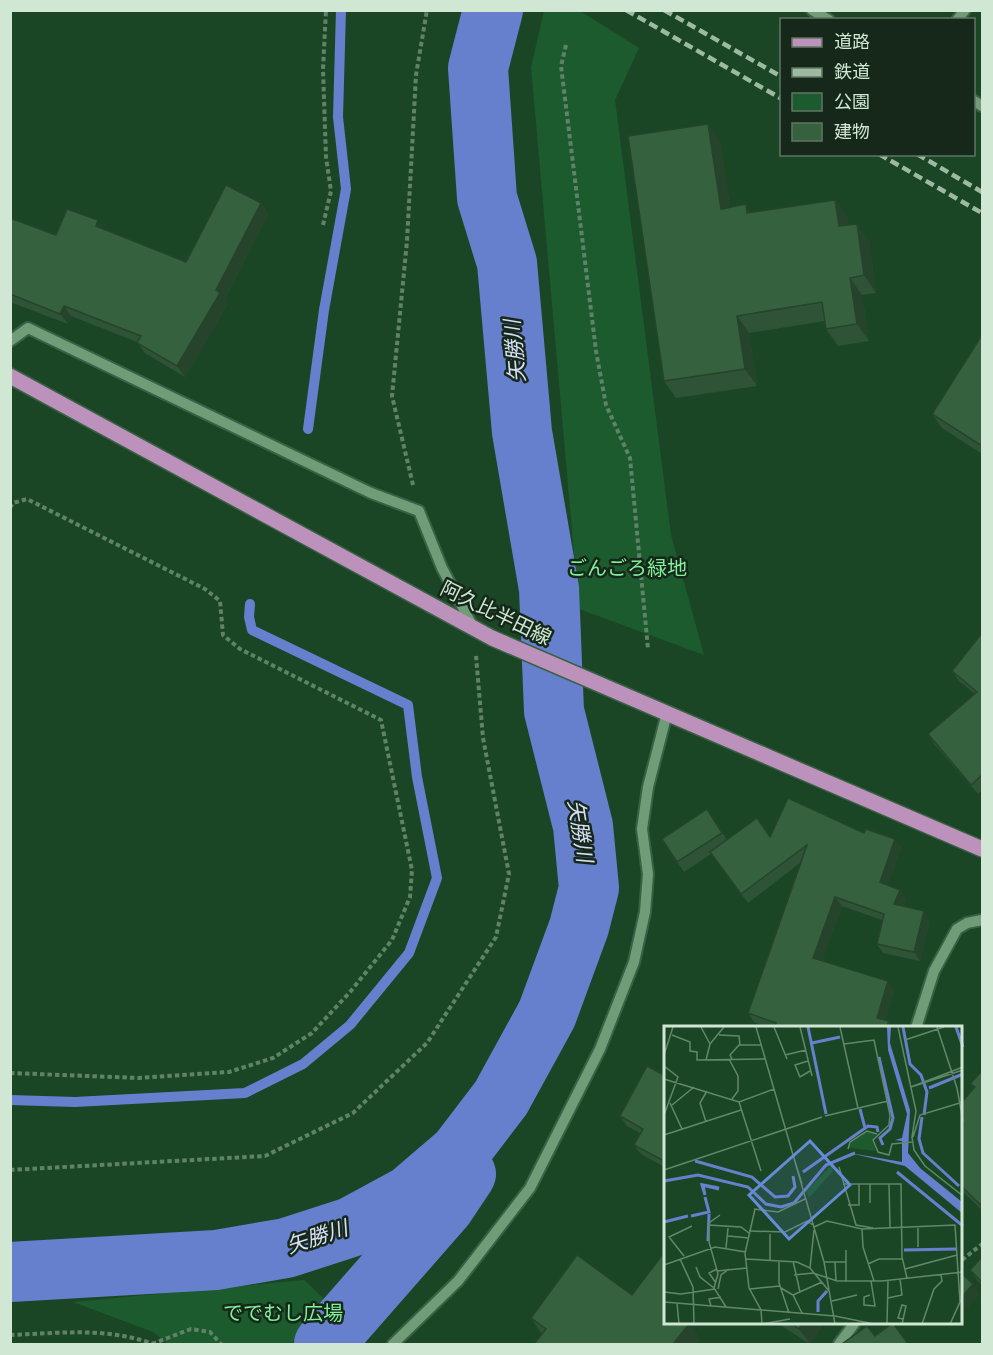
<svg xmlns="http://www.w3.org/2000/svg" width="993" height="1355" font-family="Karla,'Noto Sans JP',sans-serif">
	<rect width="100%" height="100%" fill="#1b4626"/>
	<g fill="#1b5b2d">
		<path d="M 544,11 L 580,11 L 639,48 L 615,100 L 671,535 L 704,655 L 579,609 L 531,67 Z"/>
		<path d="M 304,1280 L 332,1306 L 298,1344 L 168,1344 L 153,1332 L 73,1302 Z"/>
	</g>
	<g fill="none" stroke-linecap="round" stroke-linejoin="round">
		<g stroke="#6780ce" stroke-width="10">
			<path d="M 308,429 L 324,310 L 346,189 L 338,117 L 341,10"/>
			<path d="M 10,1100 L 75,1102 L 245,1093 L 303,1064 L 350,1025 L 409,953 L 437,878 L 417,777 L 408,705 L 252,630 L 249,617 L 250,604"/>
		</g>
		<g stroke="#6780ce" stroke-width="60">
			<path d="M 10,1272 L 216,1260 L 286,1248 L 351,1227 L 410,1195 L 459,1153 L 501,1098 L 547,1014 L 579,927 L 589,888 L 583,826 L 554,711 L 549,589 L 522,432 L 507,263 L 487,198 L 478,68 L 493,10"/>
			<path d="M 324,1344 L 444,1207 L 466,1174"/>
		</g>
		<g stroke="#3a6144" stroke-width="14">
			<g id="minor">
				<path d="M 812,10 L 829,20"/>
				<path d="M 957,20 L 965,10"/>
				<path d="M 974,101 L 982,106"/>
				<path d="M 10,341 L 28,328 L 371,493 L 419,511 L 442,568 L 473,627"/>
				<path d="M 916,1028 L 934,971 L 957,929 L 967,923 L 982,920"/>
				<path d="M 393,1344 L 458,1281 L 530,1188 L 600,1049 L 634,962 L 645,912 L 648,874 L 642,829 L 648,787 L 667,713"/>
				<path d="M 839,1344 L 854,1324"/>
			</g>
		</g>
		<g stroke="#3a6144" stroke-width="18">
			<path id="major" d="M 10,376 L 492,638 L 982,849"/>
		</g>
		<g stroke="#608368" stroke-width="4" stroke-dasharray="4.5 3" stroke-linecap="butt">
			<path d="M 566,45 L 561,66 L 596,351 L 606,405 L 630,458 L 648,649"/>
			<path d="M 323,225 L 331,191 L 326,157 L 323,69 L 326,10"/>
			<path d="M 413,485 L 392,396 L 407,241 L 416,75 L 427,10"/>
			<path d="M 10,508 L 13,503 L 27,499 L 205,589 L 220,601 L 223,635 L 240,649 L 381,720 L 412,870 L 410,897 L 392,940 L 350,992 L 312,1033 L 273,1058 L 229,1072 L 139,1078 L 10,1073"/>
			<path d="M 10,1170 L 265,1156 L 353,1113 L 427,1043 L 496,937 L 509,874 L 483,738 L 476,656"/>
			<path d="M 962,1260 L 982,1244"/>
			<path d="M 10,1335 C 59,1333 107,1327 153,1344"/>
			<path d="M 152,1344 L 191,1329 L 210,1332 L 221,1344"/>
		</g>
		<use href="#minor" stroke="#709d78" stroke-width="10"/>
		<use href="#major" stroke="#bc91bc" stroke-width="15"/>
		<g stroke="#9cbaa2" stroke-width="4.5" stroke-dasharray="9 4.5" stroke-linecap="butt">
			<path d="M 626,10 L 782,99"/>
			<path d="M 664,10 L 782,77"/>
			<path d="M 879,154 L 982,213"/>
			<path d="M 917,154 L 982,192"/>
		</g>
	</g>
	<g fill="#2e5336">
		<path d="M 720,141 L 730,207 L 751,212 L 835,200 L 847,217 L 848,225 L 869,241 L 876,293 L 862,295 L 869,341 L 838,346 L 826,329 L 825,321 L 749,333 L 757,386 L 676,398 L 664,381 Z"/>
		<path d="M 261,203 L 268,214 L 225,299 L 228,304 L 185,377 L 145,353 L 137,342 L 71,316 L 68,324 L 10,302 L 10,218 L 56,235 L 105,230 L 186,262 Z"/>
		<path d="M 982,335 L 982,454 L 942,428 L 932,414 Z"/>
		<path d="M 982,633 L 982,790 L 978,794 L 934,744 L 928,734 L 975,694 L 959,681 L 952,671 Z"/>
		<path d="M 707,809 L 727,840 L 770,837 L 864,833 L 901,847 L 888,885 L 906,898 L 903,906 L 930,920 L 920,961 L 883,953 L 877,944 L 882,920 L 842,906 L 822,960 L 894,990 L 885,1020 L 889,1021 L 893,1028 L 770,1028 L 754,1022 L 748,1013 L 800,863 L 748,903 L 711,854 L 684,872 L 662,839 Z"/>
		<path d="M 982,1071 L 982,1210 L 962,1191 L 962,1102 L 974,1088 L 970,1084 Z"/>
		<path d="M 666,1076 L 666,1168 L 641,1154 L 634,1145 L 640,1133 L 627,1126 L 620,1116 Z"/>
		<path d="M 982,1257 L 982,1285 L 977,1280 L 970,1270 Z"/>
		<path d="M 632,1295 L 694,1331 L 700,1340 L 697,1344 L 534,1344 L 542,1334 L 531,1318 Z"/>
		<path d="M 777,1323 L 824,1323 L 810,1344 Z"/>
	</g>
	<g fill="#26442c">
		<path d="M 708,124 L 720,141 L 733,226 L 721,209 Z"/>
		<path d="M 835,200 L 847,217 L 851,244 L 839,226 Z"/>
		<path d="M 261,203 L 268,214 L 225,299 L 228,304 L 185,377 L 177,366 Z"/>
		<path d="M 746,204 L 758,222 L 747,213 Z"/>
		<path d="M 98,220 L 106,231 L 96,226 Z"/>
		<path d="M 857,224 L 869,241 L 876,293 L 864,275 Z"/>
		<path d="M 850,278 L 862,295 L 869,341 L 857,324 Z"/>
		<path d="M 64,306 L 71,316 L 68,324 L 60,314 Z"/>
		<path d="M 737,316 L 749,333 L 757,386 L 745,369 Z"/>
		<path d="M 895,839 L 901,847 L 886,891 L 880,882 Z"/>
		<path d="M 900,890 L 906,898 L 901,913 L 894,904 Z"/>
		<path d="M 835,897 L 842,906 L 820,967 L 813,958 Z"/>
		<path d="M 924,911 L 930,920 L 920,961 L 914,952 Z"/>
		<path d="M 888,981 L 894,990 L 883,1026 L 877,1018 Z"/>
		<path d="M 889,1021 L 893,1028 L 886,1028 Z"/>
		<path d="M 973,1284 L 980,1294 L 962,1314 L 962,1297 Z"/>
		<path d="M 685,1323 L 700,1323 L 694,1331 L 700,1340 L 697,1344 L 673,1344 Z"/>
		<path d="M 803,1323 L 824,1323 L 810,1344 L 799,1329 Z"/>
	</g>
	<g fill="#36613f" stroke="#26442c" stroke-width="1.5">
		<path d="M 708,124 L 721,209 L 746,204 L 747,213 L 835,200 L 839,226 L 857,224 L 864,275 L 850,278 L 857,324 L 826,329 L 822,302 L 737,316 L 745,369 L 664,381 L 628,136 Z"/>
		<path d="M 226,185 L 261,203 L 216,290 L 220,293 L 177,366 L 137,343 L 141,336 L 64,306 L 60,314 L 10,294 L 10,218 L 56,235 L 67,209 L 98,220 L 96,226 L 186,262 Z"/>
		<path d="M 982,335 L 982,446 L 932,414 Z"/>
		<path d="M 982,633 L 982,775 L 971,785 L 928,734 L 977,692 L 952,671 Z"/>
		<path d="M 788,798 L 864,833 L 866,829 L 895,839 L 880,882 L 900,890 L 894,904 L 924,911 L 914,952 L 877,944 L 884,914 L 835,897 L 813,958 L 888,981 L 877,1018 L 889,1021 L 886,1028 L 773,1028 L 776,1023 L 748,1013 L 807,845 L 741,894 L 710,852 L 757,818 L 770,837 Z"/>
		<path d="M 707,809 L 722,833 L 677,862 L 662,839 Z"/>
		<path d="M 647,1066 L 666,1076 L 666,1162 L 634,1145 L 643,1129 L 620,1116 Z"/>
		<path d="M 982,1071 L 982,1206 L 962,1187 L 962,1102 L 975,1087 L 970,1084 Z"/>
		<path d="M 666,1250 L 666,1323 L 689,1324 L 673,1344 L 534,1344 L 546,1329 L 531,1318 L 577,1255 L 632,1295 Z"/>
		<path d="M 982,1257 L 982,1282 L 970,1270 Z"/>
		<path d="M 962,1274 L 973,1284 L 962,1297 Z"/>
		<path d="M 791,1323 L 803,1323 L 799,1329 Z"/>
		<path d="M 893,1323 L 908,1344 L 842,1344 L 867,1326 L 875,1336 Z"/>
	</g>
	<g text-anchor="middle" stroke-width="5" stroke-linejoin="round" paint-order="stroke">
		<g font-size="20" fill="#83ee9b" stroke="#162819">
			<text x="627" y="575">ごんごろ緑地</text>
			<text x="283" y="1320">ででむし広場</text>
		</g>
		<g font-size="20" fill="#d0e8d3" stroke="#162819">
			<text transform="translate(496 613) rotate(26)" y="7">阿久比半田線</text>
		</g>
		<g font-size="21" font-style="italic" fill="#d8e0f5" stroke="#162819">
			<text transform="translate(515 351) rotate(-95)" y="7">矢勝川</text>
			<text transform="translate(580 831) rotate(81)" y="7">矢勝川</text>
			<text transform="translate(317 1237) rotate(-18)" y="7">矢勝川</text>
		</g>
	</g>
	<g transform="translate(664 1026)">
		<rect width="298" height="298" fill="#1b4626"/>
		<path d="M 203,106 L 212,108 L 208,114 L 212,125 L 185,122 L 185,118 ZM 168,139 L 169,145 L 145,172 L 142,165 Z" fill="#1b5b2d"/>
		<path d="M 223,1 L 227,1 L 226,17 L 246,84 L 244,127 L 256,142 L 298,176 L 298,187 L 241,140 L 186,127 L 238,136 L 238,115 L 231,114 L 238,112 L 243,88 L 224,24 Z" fill="#6780ce"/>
		<path fill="none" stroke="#6780ce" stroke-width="3" d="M 144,1 L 162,88M 239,1 L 246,38 L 257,49 L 263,66 L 260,89M 292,1 L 299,21M 148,17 L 176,11M 215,31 L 229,92 L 226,103 L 216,112 L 219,119M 265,62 L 299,48M 196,83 L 201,102M 258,91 L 255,113 L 259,127 L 295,160M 31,135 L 88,151 L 111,171 L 124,170 L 131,161 L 129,150M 139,146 L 204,100 L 213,101 L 214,106M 233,146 L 299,200M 0,155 L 34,149 L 84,161 L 102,178 L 117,181 L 130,177 L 162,139 L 191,127M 41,169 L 39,159 L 55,162M 41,169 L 38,159 L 55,163M 27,190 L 45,186 L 41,171M 0,196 L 24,190M 44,215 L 45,188M 240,224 L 292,223M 154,286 L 154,275 L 163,265"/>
		<path fill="none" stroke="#63876b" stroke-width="1.5" d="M 37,1 L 46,18 L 42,34M 92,1 L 160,236 L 171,298M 110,1 L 123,33M 136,1 L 148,50M 176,1 L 194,82M 234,1 L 252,85 L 248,111 L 250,124 L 261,140 L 299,170M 273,1 L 293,62 L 299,95M 8,9 L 26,16 L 26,25 L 33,26 L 33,34 L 101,33M 55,9 L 75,10 L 76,19M 241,14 L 280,1M 46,18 L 60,1M 180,18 L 210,14 L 226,89 L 225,99 L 209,114 L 214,126 L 225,129 L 228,118 L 248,116M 0,29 L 9,1M 121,29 L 142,24M 65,33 L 74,50 L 74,65 L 68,73M 68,33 L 66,29 L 75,19 L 97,19M 144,35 L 131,39 L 136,51 L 146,45M 0,40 L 14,51 L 0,89M 299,41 L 247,61 L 299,44M 0,53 L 75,76 L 110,63M 75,76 L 97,145M 6,77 L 18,103M 8,79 L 30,61M 161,90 L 224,75M 42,96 L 36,77 L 43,65M 0,109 L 77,84M 249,111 L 256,89 L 299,76M 184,123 L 186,116 L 203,105 L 213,108M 129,129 L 138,158M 175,141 L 192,199 L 209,202M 0,144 L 158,91M 179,158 L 237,158 L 238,231 L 243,252M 206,158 L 206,177M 225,158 L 226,202M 184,179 L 195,179 L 195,158M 90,183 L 114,186 L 141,173M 91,183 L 81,227 L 85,262 L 97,284 L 98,298M 56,189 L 45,197 L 45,216 L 54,248 L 50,262 L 62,281M 44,199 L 77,201 L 85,207M 150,201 L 163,195 L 198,203 L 291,199 L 296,276 L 286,298M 198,203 L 199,221 L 210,255M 85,205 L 121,206 L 143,195 L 149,199M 64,210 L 85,212M 254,221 L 254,202M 62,222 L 64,202M 182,224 L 182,255M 20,230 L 5,211 L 28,200M 16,233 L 29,261 L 30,298M 82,233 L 133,236 L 146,242 L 165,265M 106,235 L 106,208M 129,235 L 136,266M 115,236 L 115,257 L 125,287M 160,236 L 182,236M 171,236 L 172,254M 204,238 L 215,233 L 238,233M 0,239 L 51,221 L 82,226M 32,241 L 36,251 L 50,262M 146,242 L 150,204M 241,243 L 293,229M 53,245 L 83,242M 130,249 L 149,247 L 173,255 L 218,255 L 299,246M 52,257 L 45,247 L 53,243M 117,262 L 129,269 L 138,287M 54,263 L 57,249 L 65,243M 86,263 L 116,260M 0,266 L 17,268 L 51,263M 129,269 L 158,256M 206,269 L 200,271 L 200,279 L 211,280 L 207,255M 224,272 L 238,269 L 236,253M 168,275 L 193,269M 0,276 L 171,290 L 210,298M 13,277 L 15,298M 47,280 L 45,273 L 57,271M 98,298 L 126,293M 223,298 L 224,255M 238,298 L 242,280 L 238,279 L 234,292 L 239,293M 258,298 L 270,263 L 278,255 L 277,248"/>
		<path fill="#658cd6" fill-opacity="0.15" stroke="#658cd6" stroke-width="3" d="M 146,115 L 186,159 L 125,213 L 85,169 Z"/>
		<rect width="298" height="298" fill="none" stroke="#d0e8d3" stroke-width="3"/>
	</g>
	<rect width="993" height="1355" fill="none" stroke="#d0e8d3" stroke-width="24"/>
	<rect x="780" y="18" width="195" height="138" fill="#162819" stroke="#607563" stroke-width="1.5"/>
	<rect x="792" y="38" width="30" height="9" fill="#bc91bc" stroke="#607563" stroke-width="1.5"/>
	<text x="834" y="48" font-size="18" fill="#d0e8d3">道路</text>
	<rect x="792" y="68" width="30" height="9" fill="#9cbaa2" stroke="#607563" stroke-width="1.5"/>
	<text x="834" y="78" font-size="18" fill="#d0e8d3">鉄道</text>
	<rect x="792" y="93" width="30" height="18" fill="#1b5b2d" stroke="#607563" stroke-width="1.5"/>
	<text x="834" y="108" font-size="18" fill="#d0e8d3">公園</text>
	<rect x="792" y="123" width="30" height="18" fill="#36613f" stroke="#607563" stroke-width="1.5"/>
	<text x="834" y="138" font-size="18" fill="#d0e8d3">建物</text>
</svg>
